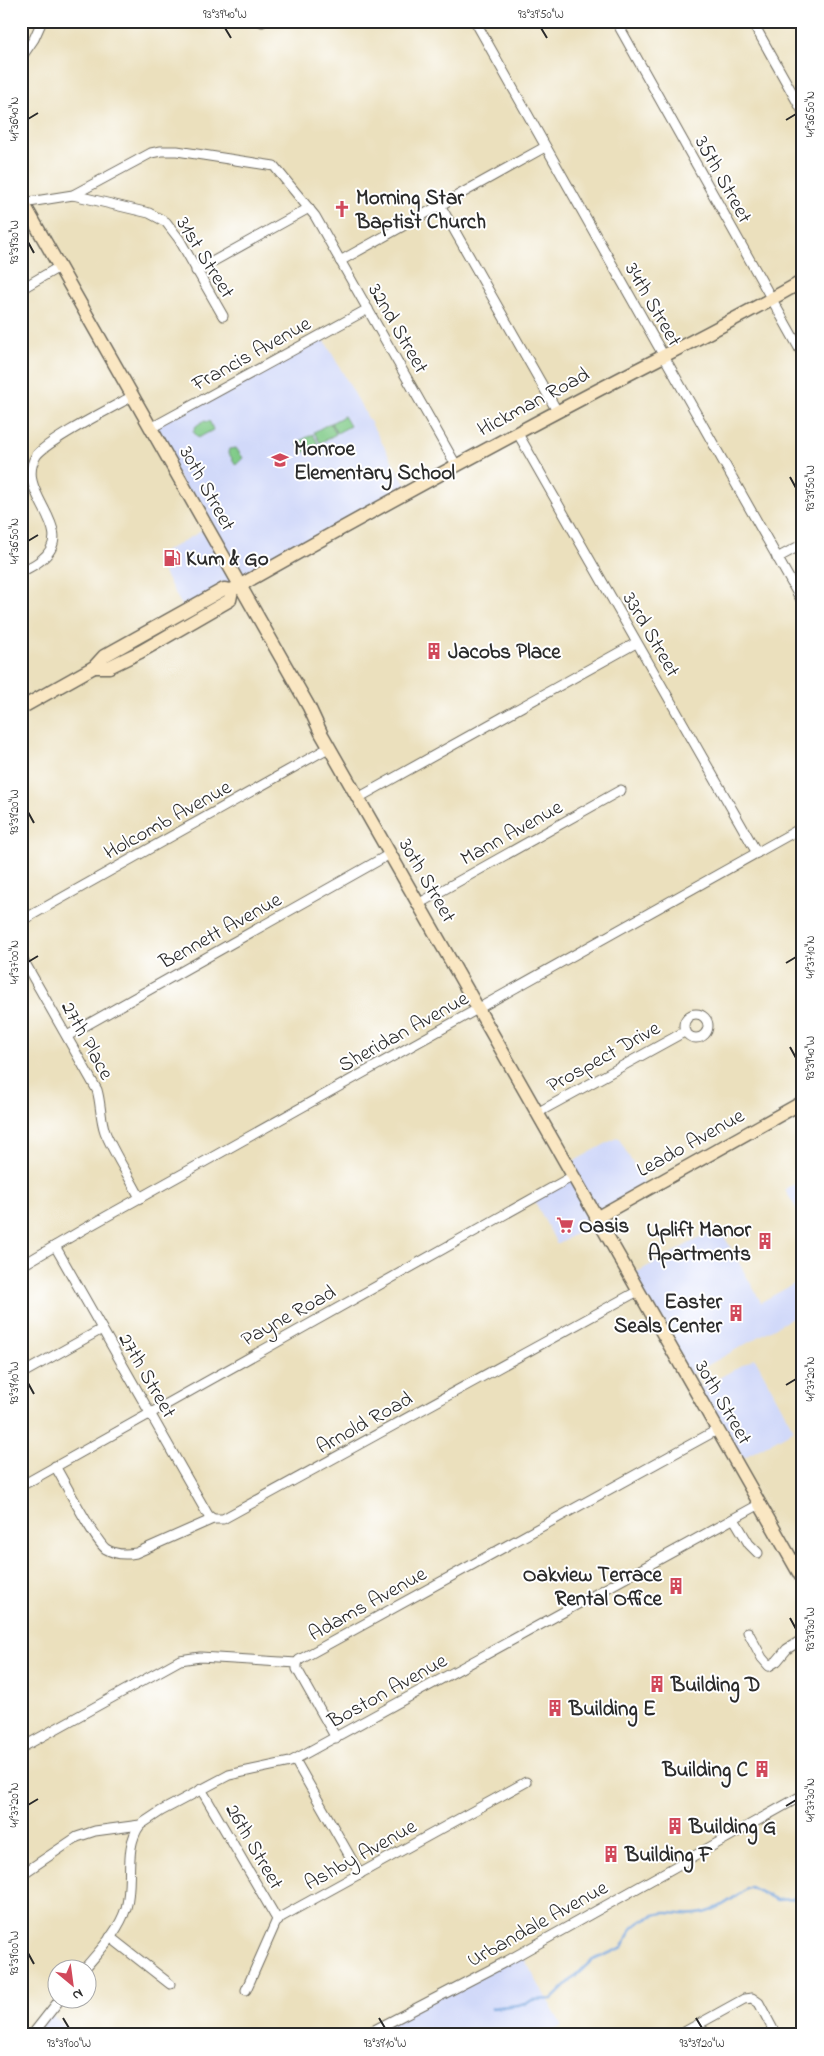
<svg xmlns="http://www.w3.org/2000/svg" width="824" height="2056" font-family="'Indie Flower',sans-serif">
	<rect width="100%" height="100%" fill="#fff"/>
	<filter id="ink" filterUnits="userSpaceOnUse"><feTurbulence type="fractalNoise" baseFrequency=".02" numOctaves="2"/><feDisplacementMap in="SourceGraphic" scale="10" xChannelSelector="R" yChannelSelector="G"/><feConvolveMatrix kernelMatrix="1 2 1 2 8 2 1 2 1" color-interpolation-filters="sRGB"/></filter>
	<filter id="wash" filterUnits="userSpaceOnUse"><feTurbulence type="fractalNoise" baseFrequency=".0096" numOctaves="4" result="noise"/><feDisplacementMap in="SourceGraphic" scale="20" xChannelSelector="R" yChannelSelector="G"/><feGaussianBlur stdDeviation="1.12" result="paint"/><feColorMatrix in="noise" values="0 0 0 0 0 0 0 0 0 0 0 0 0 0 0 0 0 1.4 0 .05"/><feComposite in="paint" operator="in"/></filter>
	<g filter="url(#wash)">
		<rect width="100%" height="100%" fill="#ebe0bd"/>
		<g fill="#d1d9f9">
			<path d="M 321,334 L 409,491 L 187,615 L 155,557 L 207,528 L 151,428 Z"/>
			<path d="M 618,1137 L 647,1189 L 598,1221 L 557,1244 L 533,1198 L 572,1176 L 567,1165 Z"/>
			<path d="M 803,1180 L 803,1219 L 785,1190 Z"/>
			<path d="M 719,1227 L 761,1302 L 803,1279 L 803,1312 L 692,1374 L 701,1388 L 755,1358 L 794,1430 L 736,1462 L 630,1276 Z"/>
			<path d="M 521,1953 L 562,2026 L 546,2035 L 365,2035 Z"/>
			<path d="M 49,2013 L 77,2035 L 32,2035 Z"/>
		</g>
		<g fill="#7fca87" stroke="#557a59">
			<path d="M 344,416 L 350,426 L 337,433 L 331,423 Z"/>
			<path d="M 203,421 L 210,422 L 213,430 L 198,438 L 193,431 L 196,426 Z"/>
			<path d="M 330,423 L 336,434 L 320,443 L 314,432 Z"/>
			<path d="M 313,434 L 318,444 L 303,453 L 297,443 Z"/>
			<path d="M 236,448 L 243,458 L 236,465 L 228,452 L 229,449 Z"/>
		</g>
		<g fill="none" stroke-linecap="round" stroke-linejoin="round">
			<g stroke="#6fa1da" stroke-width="2.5">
				<path d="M 803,1837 L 799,1840 L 796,1853 L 803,1872"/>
				<path d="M 492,2008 L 526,2004 L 532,2000 L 552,1999 L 591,1961 L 623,1947 C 626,1942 628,1935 631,1930 C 639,1920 657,1912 669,1913 C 681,1914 691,1916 703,1913 C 721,1909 735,1896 750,1887 L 777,1900 L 793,1899 L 796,1895 L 803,1873"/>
			</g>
		</g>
	</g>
	<g filter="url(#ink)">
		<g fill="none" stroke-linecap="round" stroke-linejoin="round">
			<g stroke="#6e6a5e" stroke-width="11">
				<g id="street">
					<path d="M 475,21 L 803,603"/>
					<path d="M 616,21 L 803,355"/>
					<path d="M 752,21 L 803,112"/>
					<path d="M 262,22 L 264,21"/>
					<path d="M 21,58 L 34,39 L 42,21"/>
					<path d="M 73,195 L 149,213 L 166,222 L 179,239 L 223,316"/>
					<path d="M 23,203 L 73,195 L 151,153 L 161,151 L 177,151 L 274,166 L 315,216 L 456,465"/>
					<path d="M 440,205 L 557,411"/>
					<path d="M 340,261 L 545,147"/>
					<path d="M 196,271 L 309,208"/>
					<path d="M 21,289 L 59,267"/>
					<path d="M 151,428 L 368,309"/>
					<path d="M 517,432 L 757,853"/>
					<path d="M 777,558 L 803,544"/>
					<path d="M 21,572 C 28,568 35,565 41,560 C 81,529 13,493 36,456 C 46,441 113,407 133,396"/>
					<path d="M 358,798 L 636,643"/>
					<path d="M 418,904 L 621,790"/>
					<path d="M 21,921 L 330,747"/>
					<path d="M 21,956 L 97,1090 C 101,1103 100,1118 105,1132 C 114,1154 129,1176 140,1198"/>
					<circle cx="696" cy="1026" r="12"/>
					<path d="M 67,1036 L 390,854"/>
					<path d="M 537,1113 L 686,1031"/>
					<path d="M 55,1246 L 208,1515 L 213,1519"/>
					<path d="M 21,1266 L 84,1229 L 803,827"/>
					<path d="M 21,1374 L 102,1329"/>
					<path d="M 55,1466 C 64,1481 95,1541 106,1549 C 116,1555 126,1555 136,1553 L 213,1519 L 223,1519 L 638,1291"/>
					<path d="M 21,1486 L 573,1176"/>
					<path d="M 734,1519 L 749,1544 L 758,1553"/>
					<path d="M 748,1632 L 762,1658 L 769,1666 L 777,1661 L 787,1649 L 803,1639"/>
					<path d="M 297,1663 L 297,1669 L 336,1738"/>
					<path d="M 21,1748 L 180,1660 L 200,1657 L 297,1663 L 299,1660 L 717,1430"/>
					<path d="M 295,1760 L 360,1874"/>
					<path d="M 201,1789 L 278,1921"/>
					<path d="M 21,1875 L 77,1837 L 95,1831 L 140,1825 L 161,1811 L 229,1775 L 290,1762 L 760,1504"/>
					<path d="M 110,1937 L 170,1984"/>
					<path d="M 85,1968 C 100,1950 119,1931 126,1908 C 134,1881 123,1848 140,1825"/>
					<path d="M 246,1990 L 276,1922 L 281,1917 L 526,1782"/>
					<path d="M 32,2035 L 61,1998"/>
					<path d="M 365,2035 L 507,1961 L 803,1795"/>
					<path d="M 679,2035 L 744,1999 L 752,1998 L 759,2003 L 776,2035"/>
				</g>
			</g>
			<g stroke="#6e6a5e" stroke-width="15">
				<g id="secondary">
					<path d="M 21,199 L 309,707 L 321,733 L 390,854 L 803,1580"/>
					<path d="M 94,667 L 109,667 L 140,652 L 230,600 L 232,590"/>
					<path d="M 21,708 L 94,667 L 104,656 L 224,589 L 232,590 C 348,524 465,460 583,398 C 656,359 731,323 803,281"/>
					<path d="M 596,1218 L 803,1102"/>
				</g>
			</g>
			<use href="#street" stroke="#fff" stroke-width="9"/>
			<use href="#secondary" stroke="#fae7c3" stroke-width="12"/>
		</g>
	</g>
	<path fill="none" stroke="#2b2b2b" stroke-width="2" d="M 225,28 L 231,38M 541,28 L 547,38M 28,119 L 38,113M 786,120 L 796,114M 28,242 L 34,253M 790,477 L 796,488M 28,541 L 38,535M 28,812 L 34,823M 28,962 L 38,956M 786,963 L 796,957M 790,1047 L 796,1058M 28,1383 L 34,1394M 786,1385 L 796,1379M 790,1618 L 796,1629M 28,1805 L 38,1799M 786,1806 L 796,1800M 28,1953 L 34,1964M 63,2018 L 69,2028M 379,2018 L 385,2028M 696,2018 L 702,2028"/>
	<defs>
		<g id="church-bare" transform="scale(1.35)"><path d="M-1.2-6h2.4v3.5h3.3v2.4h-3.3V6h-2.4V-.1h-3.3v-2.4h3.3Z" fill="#d1495b" stroke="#fff" stroke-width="2.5" paint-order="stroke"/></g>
		<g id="school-bare" transform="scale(1.35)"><path d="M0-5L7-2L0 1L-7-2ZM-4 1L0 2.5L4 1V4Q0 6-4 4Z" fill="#d1495b" stroke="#fff" stroke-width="2.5" paint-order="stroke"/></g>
		<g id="fuel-bare" transform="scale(1.35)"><path d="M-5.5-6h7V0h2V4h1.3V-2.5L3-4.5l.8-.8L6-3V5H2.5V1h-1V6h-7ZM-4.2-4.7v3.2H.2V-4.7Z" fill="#d1495b" stroke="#fff" stroke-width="2.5" paint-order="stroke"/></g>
		<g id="building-bare" transform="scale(1.35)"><path d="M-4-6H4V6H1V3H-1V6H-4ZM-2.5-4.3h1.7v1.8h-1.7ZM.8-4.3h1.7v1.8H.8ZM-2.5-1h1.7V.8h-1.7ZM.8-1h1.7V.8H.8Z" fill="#d1495b" stroke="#fff" stroke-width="2.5" paint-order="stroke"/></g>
		<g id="supermarket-bare" transform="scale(1.35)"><path d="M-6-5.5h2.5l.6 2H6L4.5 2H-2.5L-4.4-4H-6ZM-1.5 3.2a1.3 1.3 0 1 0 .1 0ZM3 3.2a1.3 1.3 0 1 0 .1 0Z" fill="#d1495b" stroke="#fff" stroke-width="2.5" paint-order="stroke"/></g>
	</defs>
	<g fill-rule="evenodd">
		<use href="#church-bare" x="342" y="209"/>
		<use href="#school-bare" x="280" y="460"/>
		<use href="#fuel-bare" x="172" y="558"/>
		<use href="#building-bare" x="434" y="651"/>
		<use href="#supermarket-bare" x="565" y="1225"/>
		<use href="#building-bare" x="765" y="1241"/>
		<use href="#building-bare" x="736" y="1313"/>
		<use href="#building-bare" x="676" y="1586"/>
		<use href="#building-bare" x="657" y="1684"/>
		<use href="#building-bare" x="555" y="1708"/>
		<use href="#building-bare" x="762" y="1769"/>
		<use href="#building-bare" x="675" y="1826"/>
		<use href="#building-bare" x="611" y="1854"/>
	</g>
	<g text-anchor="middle" stroke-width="4" stroke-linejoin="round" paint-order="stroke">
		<g font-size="21" fill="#2b2b2b" stroke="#fff">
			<text transform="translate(724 179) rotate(61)" y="7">35th Street</text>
			<text transform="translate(206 257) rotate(58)" y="7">31st Street</text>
			<text transform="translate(654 304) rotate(60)" y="7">34th Street</text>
			<text transform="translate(399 328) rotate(60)" y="7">32nd Street</text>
			<text transform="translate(251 353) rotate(-29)" y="7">Francis Avenue</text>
			<text transform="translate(533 401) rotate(-28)" y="7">Hickman Road</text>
			<text transform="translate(208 488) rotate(61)" y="7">30th Street</text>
			<text transform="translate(652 634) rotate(60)" y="7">33rd Street</text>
			<text transform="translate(167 819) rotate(-29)" y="7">Holcomb Avenue</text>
			<text transform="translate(511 832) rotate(-29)" y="7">Mann Avenue</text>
			<text transform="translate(428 880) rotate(60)" y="7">30th Street</text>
			<text transform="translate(220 930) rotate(-29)" y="7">Bennett Avenue</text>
			<text transform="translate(403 1031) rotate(-29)" y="7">Sheridan Avenue</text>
			<text transform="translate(88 1040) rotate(61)" y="7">27th Place</text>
			<text transform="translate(603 1056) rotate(-29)" y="7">Prospect Drive</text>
			<text transform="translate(690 1142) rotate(-29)" y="7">Leado Avenue</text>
			<text transform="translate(288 1315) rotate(-29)" y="7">Payne Road</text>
			<text transform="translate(148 1375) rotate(60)" y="7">27th Street</text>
			<text transform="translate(724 1402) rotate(60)" y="7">30th Street</text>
			<text transform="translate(364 1422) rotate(-29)" y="7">Arnold Road</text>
			<text transform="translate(367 1603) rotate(-29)" y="7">Adams Avenue</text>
			<text transform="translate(387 1690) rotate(-29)" y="7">Boston Avenue</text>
			<text transform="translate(255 1846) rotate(60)" y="7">26th Street</text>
			<text transform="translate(360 1854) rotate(-29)" y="7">Ashby Avenue</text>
			<text transform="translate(537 1923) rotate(-29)" y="7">Urbandale Avenue</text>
		</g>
		<g font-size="21" font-weight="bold" fill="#2b2b2b" stroke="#fff" text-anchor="start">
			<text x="356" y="204">Morning Star<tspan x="356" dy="24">Baptist Church</tspan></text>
			<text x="294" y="455">Monroe<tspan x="294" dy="24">Elementary School</tspan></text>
			<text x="186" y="565">Kum &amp; Go</text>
			<text x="448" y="658">Jacobs Place</text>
			<text x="579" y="1232">Oasis</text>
			<text x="751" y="1236" text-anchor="end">Uplift Manor<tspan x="751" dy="24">Apartments</tspan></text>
			<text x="722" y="1308" text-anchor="end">Easter<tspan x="722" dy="24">Seals Center</tspan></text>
			<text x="662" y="1581" text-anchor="end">Oakview Terrace<tspan x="662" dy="24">Rental Office</tspan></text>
			<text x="671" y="1691">Building D</text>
			<text x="569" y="1715">Building E</text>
			<text x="748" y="1776" text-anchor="end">Building C</text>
			<text x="689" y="1833">Building G</text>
			<text x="625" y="1861">Building F</text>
		</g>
	</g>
	<rect width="824" height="2056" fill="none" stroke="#fff" stroke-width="55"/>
	<g transform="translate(72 1984) rotate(151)"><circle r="24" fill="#ffffff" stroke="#aaaaaa"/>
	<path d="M0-4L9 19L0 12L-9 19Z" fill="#d1495b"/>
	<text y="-8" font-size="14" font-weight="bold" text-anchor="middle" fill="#2b2b2b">N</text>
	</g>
	<rect x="28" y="28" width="768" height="2000" fill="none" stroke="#2b2b2b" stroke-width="2"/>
	<g font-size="12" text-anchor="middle" fill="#2b2b2b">
		<text x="225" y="18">93°39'40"W</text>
		<text x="541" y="18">93°39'50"W</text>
		<text transform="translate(810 114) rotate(-90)" y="4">41°36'50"N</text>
		<text transform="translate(14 119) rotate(-90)" y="4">41°36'40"N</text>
		<text transform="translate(14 242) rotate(-90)" y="4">93°39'30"W</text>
		<text transform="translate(810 488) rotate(-90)" y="4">93°39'50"W</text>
		<text transform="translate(14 541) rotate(-90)" y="4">41°36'50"N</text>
		<text transform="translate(14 812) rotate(-90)" y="4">93°39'20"W</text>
		<text transform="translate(810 957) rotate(-90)" y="4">41°37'10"N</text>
		<text transform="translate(14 962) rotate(-90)" y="4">41°37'00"N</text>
		<text transform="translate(810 1058) rotate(-90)" y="4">93°39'40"W</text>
		<text transform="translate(810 1379) rotate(-90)" y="4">41°37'20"N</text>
		<text transform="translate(14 1383) rotate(-90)" y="4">93°39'10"W</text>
		<text transform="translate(810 1629) rotate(-90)" y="4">93°39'30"W</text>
		<text transform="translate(810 1800) rotate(-90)" y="4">41°37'30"N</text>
		<text transform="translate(14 1805) rotate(-90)" y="4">41°37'20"N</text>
		<text transform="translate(14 1953) rotate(-90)" y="4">93°39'00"W</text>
		<text x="69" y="2047">93°39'00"W</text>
		<text x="385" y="2047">93°39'10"W</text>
		<text x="702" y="2047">93°39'20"W</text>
	</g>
</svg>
